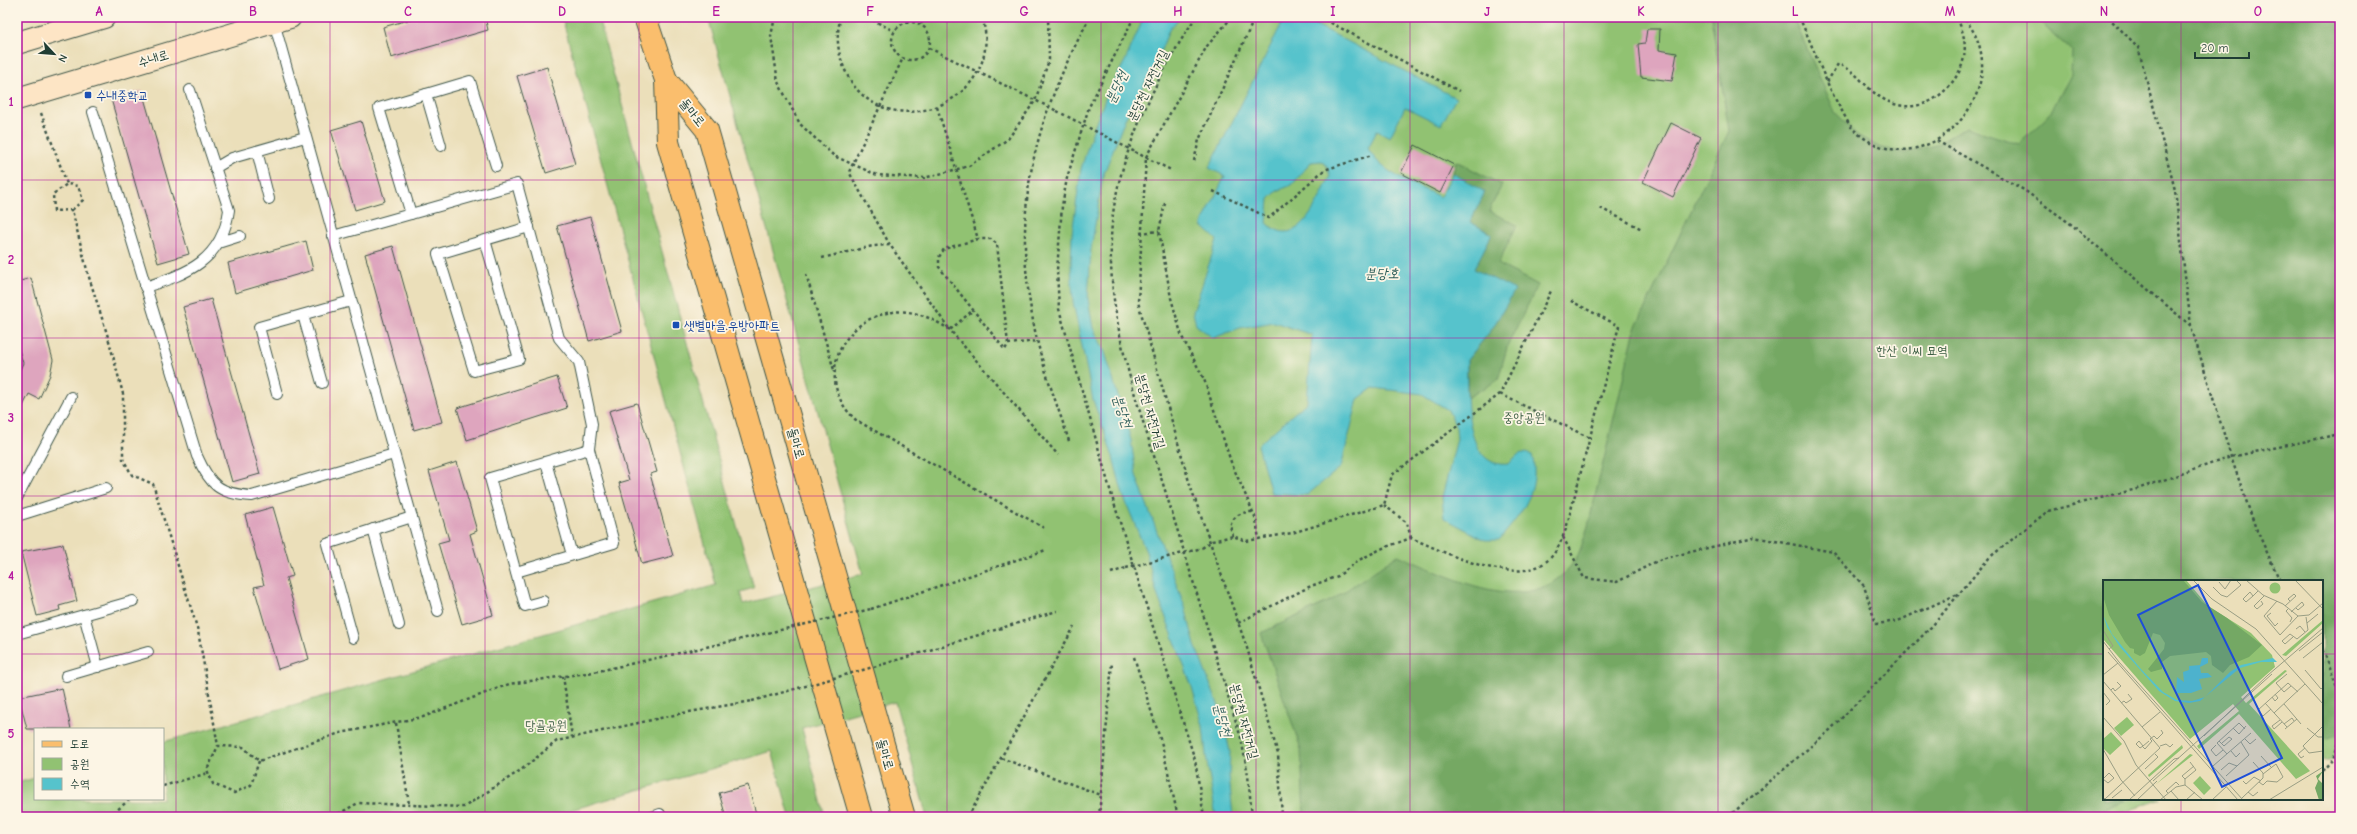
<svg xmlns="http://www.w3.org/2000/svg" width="2357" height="834" font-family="'Comic Neue','Poor Story',sans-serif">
	<rect width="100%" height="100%" fill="#fcf5e5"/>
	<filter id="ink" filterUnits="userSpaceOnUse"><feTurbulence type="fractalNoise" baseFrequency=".025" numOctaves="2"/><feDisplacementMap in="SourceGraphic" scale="8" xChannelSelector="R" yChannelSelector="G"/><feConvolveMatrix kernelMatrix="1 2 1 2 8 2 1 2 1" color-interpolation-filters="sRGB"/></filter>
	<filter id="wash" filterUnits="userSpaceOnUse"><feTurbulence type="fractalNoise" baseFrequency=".012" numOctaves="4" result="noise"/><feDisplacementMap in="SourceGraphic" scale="16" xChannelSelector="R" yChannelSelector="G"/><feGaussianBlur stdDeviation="0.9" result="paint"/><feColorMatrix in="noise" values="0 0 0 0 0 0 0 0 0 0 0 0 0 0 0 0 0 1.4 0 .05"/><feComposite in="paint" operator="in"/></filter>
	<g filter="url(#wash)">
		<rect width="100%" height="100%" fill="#ebdfba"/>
		<path fill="#91c272" stroke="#588053" d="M 562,17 L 598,17 L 754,588 L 740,592 L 743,604 L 863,574 L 708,17 L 2340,17 L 2340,757 L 2322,761 L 2322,581 L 2104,581 L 2104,799 L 2162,799 L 2110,817 L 927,817 L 895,702 L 802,728 L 825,817 L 790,817 L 772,751 L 547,817 L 17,817 L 17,783 L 35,778 L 35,799 L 163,799 L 163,742 L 716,585 Z"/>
		<g fill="#74a864" stroke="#4a724c">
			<path d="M 1711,17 L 1793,17 L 1835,112 L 1857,135 L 1879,147 L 1904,153 L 1936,145 L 1966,127 L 2019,144 L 2049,115 L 2071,75 L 2072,51 L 2034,17 L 2340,17 L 2340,734 L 2322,740 L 2322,581 L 2104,581 L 2104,799 L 2126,799 L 2091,817 L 1304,817 L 1301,749 L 1261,633 L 1332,600 L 1398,555 C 1453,578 1537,626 1578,555 C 1582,546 1585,535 1588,526 L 1635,329 L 1729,131 Z"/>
			<path d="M 1456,161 L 1502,185 L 1489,211 L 1517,225 L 1498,264 L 1538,285 L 1508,344 L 1498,380 L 1467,398 L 1467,360 L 1492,329 L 1474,269 L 1492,234 L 1470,222 L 1485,192 L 1453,174 Z"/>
		</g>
		<g fill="#56c3cc" stroke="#3a8080" fill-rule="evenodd">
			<path d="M 1144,17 L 1180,17 L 1169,30 L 1155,65 L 1125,119 L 1103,176 L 1091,249 L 1088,299 L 1093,328 L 1105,352 L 1131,440 L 1136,475 L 1185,607 L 1195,645 L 1222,715 L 1230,752 L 1229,775 L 1233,817 L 1216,817 L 1206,755 L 1203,726 L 1192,687 L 1157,594 L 1146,552 L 1123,495 L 1113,457 L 1093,400 L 1073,302 L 1071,267 L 1072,234 L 1081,169 L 1093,130 L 1108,92 L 1125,61 Z"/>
			<path d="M 1285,17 L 1301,17 L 1456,98 L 1441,125 L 1405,107 L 1390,137 L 1377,131 L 1368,148 C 1381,174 1415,184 1440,197 L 1453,173 L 1485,192 L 1470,222 L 1492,234 L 1474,269 L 1515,290 L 1492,329 L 1467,360 C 1467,390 1462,470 1509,464 C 1517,455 1520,450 1532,455 C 1541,491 1521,514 1499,540 L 1485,540 L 1444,518 L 1442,497 L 1457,439 L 1456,427 L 1448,410 L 1422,394 L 1373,388 L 1358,399 L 1341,467 L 1307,495 L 1271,493 L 1258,445 L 1307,402 L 1312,335 L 1274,322 L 1240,328 L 1213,338 L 1196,325 L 1193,312 L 1217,240 L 1202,226 L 1203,221 L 1225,176 L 1209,168 ZM 1321,161 L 1327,166 L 1330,176 C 1319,200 1298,253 1267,223 L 1269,199 L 1277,191 L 1292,185 L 1311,162 Z"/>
		</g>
		<g id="blocks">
			<g fill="#dea5be">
				<path d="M 419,17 L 485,17 L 488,30 L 391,58 L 383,27 Z"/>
				<path d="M 1647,29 L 1660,29 L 1659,50 L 1677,53 L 1672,81 L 1641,77 L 1638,44 L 1645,43 Z"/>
				<path d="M 547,67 L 575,164 L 546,173 L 517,76 Z"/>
				<path d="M 142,91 L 189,254 L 158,263 L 111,99 Z"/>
				<path d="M 361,121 L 385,201 L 355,210 L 331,130 Z"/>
				<path d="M 1671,123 L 1701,138 L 1673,197 L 1643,182 Z"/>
				<path d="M 1415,145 L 1454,165 L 1440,193 L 1401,173 Z"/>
				<path d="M 590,217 L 622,331 L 589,341 L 557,226 Z"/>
				<path d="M 306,241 L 313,270 L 235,293 L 228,263 Z"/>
				<path d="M 393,246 L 442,422 L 414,430 L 365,254 Z"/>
				<path d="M 31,278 L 53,360 L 50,375 L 39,399 L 29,394 L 17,418 L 17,376 L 23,363 L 17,343 L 17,282 Z"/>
				<path d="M 211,299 L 260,474 L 232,482 L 183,307 Z"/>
				<path d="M 557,377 L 567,408 L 467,440 L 457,408 Z"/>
				<path d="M 637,403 L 657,472 L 650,474 L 673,556 L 642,564 L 619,483 L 629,480 L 609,411 Z"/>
				<path d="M 457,462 L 477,531 L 470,534 L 493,615 L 462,624 L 438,543 L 449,540 L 429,471 Z"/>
				<path d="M 273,507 L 293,576 L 286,578 L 309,659 L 278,669 L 254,587 L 264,585 L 245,515 Z"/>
				<path d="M 63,544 L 77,601 L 59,606 L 60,610 L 37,616 L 21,552 Z"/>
				<path d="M 62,688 L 71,729 L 27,729 L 19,697 Z"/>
				<path d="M 748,785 L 757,817 L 726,817 L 719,793 Z"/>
			</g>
		</g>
	</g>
	<g filter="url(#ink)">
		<use href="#blocks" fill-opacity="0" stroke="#3e5548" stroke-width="1"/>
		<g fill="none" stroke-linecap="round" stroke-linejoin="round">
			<g stroke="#3e5548" stroke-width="12">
				<g id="service">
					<path d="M 274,22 L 438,611"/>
					<path d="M 426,94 L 441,146"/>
					<path d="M 93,112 L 197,456 C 210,485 219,494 252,496 L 394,454"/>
					<path d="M 257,151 L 269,199"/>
					<path d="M 215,168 L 232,158 L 305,137"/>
					<path d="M 411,214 L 379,108 L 470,81 L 496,166"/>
					<path d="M 333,236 L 517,184 L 559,338 L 579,362 L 592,424 L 589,449 L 614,543 L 516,572"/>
					<path d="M 485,240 L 519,359 L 474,371 L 438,254 L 529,227"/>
					<path d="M 218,243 L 240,236"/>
					<path d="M 145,287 C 188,274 222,260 229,210 L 190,90"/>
					<path d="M 303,315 L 322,383"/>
					<path d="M 277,394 L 259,327 L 351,301"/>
					<path d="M 546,462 L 572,555"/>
					<path d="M 17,498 L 71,397"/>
					<path d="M 17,516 L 106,488"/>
					<path d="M 373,529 L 399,625"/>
					<path d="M 543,601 L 525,606 L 490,478 L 589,449"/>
					<path d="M 84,615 L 98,667"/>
					<path d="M 17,634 L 133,601"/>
					<path d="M 353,638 L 327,544 L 412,517"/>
					<path d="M 66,676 L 148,652"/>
					<path d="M 652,817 L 660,814 L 661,817"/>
				</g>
			</g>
			<g stroke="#3e5548" stroke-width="24">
				<g id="secondary">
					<path d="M 17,43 L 104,17"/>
					<path d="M 17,99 L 290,17"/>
				</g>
			</g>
			<g stroke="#3e5548" stroke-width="24">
				<g id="primary">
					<path d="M 645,17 L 666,80 L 668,142 L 861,817"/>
					<path d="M 666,80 L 707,130 L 904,817"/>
				</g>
			</g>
			<g stroke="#3e5548" stroke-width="2.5" stroke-dasharray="3 3" stroke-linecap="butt">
				<path d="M 775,17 L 771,36 L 778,82 L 800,124 L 834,156 L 877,175 L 924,178 L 969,166 L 1008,139 L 1035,101 L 1049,60 L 1048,17"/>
				<path d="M 841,17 C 836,33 837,49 843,65 C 874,152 1009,107 982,17"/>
				<path d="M 867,17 L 894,31"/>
				<path d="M 1134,17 L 1089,107 L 1067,178 L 1062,206 L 1057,270 L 1059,309 L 1113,500 L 1195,760 L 1204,817"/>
				<path d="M 1196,17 C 1158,73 1118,155 1112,223 C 1104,314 1137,402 1164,487 C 1190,570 1215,654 1241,738 L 1248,775 L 1252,817"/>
				<path d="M 1232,17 L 1207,46 L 1146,157 L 1138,302 L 1190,485 L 1247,648 L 1278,754 L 1282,817"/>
				<path d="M 1320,17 L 1459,91"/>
				<path d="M 1799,17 C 1814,48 1824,81 1842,111 C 1845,116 1848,124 1853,129 C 1922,196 2025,86 1963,17"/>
				<path d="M 2108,17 L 2138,47 L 2175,190 L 2191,326 L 2231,457 L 2255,526 L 2280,581"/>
				<circle cx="911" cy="41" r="19"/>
				<path d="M 921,24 L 924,17"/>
				<path d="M 929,48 L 1057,111"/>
				<path d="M 1827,82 L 1838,64 C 1853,69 1860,80 1871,90 C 1903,119 1939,107 1959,72 C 1968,54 1966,34 1956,17"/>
				<path d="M 937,107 L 978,239 L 944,249 L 939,257 L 939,267 L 1005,350 L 1008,344 L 997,244 L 991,239 L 978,239"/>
				<path d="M 41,113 L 67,184"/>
				<path d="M 1937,141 L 2024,190 L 2072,225 L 2191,326"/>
				<path d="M 1135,152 L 1171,170"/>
				<path d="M 1194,161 L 1199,140 L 1255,17"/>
				<path d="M 1213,191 L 1269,218 L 1324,170 L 1372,155"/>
				<path d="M 1165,203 L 1159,231 L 1171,298 L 1182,337 L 1204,379 L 1231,462 L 1256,519 L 1259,540"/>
				<path d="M 1600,208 L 1642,229"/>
				<path d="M 72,210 L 54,211 L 53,194 L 67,184 L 78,186 L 83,200 L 72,210 L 88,274 L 108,337 L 123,394 L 123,459 L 132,475 L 153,484 L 198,631 L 218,746"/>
				<path d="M 1140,233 L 1159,231"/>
				<path d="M 890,245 L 849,172 L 903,58"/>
				<path d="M 822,258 L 873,246 L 890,245 L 950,330 L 973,310"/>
				<path d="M 806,274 L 834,370"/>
				<path d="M 1008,344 L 1037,341"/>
				<path d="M 1500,394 L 1590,438"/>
				<path d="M 1069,441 C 1058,407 1045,374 1037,340 C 1009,216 1031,126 1090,17"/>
				<path d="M 1384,505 L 1407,523 L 1411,538"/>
				<path d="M 1044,528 L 856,420 C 814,383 838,319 893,312 C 913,309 934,319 950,330 L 1058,455"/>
				<path d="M 1233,536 L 1230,526 C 1234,515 1241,512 1252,512"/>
				<path d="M 1563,537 L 1584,578 L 1617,582 L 1661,559 L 1754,537 L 1833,552 L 1864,586 L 1876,624 L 1898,621 L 1958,594"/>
				<path d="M 1202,548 L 1212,541 L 1233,536 L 1246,541 L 1292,533 L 1384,505 L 1392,475 L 1500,394 L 1551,291"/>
				<path d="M 1111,573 L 1126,568"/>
				<path d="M 871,609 L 1046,550"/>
				<path d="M 1238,623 L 1311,586 L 1338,576 L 1359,560 L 1383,548 L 1411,538 C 1445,552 1521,592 1552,556 C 1559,548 1562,538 1566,529 L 1619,326 L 1569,300"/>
				<path d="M 2322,650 L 2326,656 L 2340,696"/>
				<path d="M 1134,657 L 1162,745 L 1178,817"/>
				<path d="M 884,664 L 1057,611"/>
				<path d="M 563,676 L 572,737"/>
				<path d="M 396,723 L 409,804"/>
				<path d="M 1001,758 L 1101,795"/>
				<path d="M 259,761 L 251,785 L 234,793 L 213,784 L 207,770 L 218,746 L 243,747 L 259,761 L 340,733 L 423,717 L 509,684 L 594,672 L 733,641"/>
				<path d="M 2322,771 L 2333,759 L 2340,740"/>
				<path d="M 163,786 L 208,773"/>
				<path d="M 109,817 L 130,799"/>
				<path d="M 333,817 L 358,803 L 464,807 L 521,770 L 557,741 L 683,713 L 752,701"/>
				<path d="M 968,817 L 1074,627"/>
				<path d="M 1099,817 L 1112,662"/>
				<path d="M 1728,817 L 1830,730 L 1933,625 L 1990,557 L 2048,511 L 2137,489 L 2231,457 L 2340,434"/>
			</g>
			<use href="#service" stroke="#fff" stroke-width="10"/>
			<use href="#secondary" stroke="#fde5c5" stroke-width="22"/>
			<use href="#primary" stroke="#fabe6d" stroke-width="22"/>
			<g stroke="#3e5548" stroke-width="2.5" stroke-dasharray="3 3" stroke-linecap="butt">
				<path d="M 1057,111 L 1135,152"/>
				<path d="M 1126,568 L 1202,548"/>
				<path d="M 733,641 L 871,609"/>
				<path d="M 752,701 L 884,664"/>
			</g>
		</g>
	</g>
	<path fill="none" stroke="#b5179e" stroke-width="1" stroke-opacity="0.55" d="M 176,17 L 176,817M 330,17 L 330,817M 485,17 L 485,817M 639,17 L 639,817M 793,17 L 793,817M 947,17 L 947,817M 1101,17 L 1101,817M 1256,17 L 1256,817M 1410,17 L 1410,817M 1564,17 L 1564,817M 1718,17 L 1718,817M 1872,17 L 1872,817M 2027,17 L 2027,817M 2181,17 L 2181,581M 17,180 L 2340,180M 17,338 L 2340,338M 17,496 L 2340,496M 17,654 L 2104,654M 2322,654 L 2340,654M 2181,799 L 2181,817"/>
	<g fill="#1a4fb4" stroke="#fcf5e5" stroke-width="1.5">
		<rect x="84" y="91" width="8" height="8" rx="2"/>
		<rect x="672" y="321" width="8" height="8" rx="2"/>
	</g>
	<g text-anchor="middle" stroke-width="3.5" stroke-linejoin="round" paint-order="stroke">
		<g font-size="13" fill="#1f3d34" stroke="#fcf5e5">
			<text transform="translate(153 58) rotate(-17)" y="5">수내로</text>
			<text transform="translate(1147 85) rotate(-64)" y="5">분당천 자전거길</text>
			<text transform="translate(693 112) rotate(51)" y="5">돌마로</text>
			<text transform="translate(1151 411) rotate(74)" y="5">분당천 자전거길</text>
			<text transform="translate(797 443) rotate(74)" y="5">돌마로</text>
			<text transform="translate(1245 721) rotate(75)" y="5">분당천 자전거길</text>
			<text transform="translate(886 754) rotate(74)" y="5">돌마로</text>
		</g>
		<g font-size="13" fill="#164399" stroke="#fcf5e5" text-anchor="start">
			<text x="96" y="100">수내중학교</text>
			<text x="684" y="330">샛별마을.우방아파트</text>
		</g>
		<g font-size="13" fill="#3c5e44" stroke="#fcf5e5">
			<text x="1912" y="355">한산 이씨 묘역</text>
			<text x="1524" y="422">중앙공원</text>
			<text x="546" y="730">당골공원</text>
		</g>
		<g font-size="14" font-style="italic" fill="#2d5e5a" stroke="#fcf5e5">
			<text transform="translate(1116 87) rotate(-65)" y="5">분당천</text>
			<text x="1382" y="278">분당호</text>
			<text transform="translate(1123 411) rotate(71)" y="5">분당천</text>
			<text transform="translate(1223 720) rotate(75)" y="5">분당천</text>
		</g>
	</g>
	<g transform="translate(2103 580)">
		<rect width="220" height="220" fill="#ebdfba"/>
		<path d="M 0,0 L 83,0 L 105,26 L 148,53 L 169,75 L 172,87 L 138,117 L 143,123 L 182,90 L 184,91 L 146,124 L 207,191 L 193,199 L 136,134 L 96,169 L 94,166 L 136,131 L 130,124 L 87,159 L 0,59 ZM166.5 8a5.5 5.5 0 1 1 11 0a5.5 5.5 0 1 1-11 0ZM 220,40 L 220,43 L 183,76 L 179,75 ZM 24,137 L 31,145 L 18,156 L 11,148 ZM 8,152 L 19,164 L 7,175 L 0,168 L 0,159 ZM 79,165 L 80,168 L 46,197 L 45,195 ZM 87,174 L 90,175 L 52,205 ZM 97,196 L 108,208 L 101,215 L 90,203 Z" fill="#91c272"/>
		<path d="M 0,0 L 80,0 L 99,22 L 124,38 L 159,65 L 146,77 L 127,85 L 120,93 L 109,85 L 108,76 L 103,72 L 67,76 L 59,82 L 59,89 L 48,92 L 45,89 L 61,69 L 62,63 L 57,55 L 50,53 L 42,73 L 37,76 L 31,73 L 31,69 L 27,68 L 22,62 L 6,35 L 0,16 ZM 220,191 L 215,199 L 220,204 L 220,220 L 216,220 L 212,208 L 215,201 L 213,196 Z" fill="#74a864"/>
		<path d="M 0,35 L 9,54 L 37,88 L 60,112 L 74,120 L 89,121 L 102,117 L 127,92 L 138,85 L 170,78 L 174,82 L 158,82 L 137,88 L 97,121 L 86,123 L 72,121 L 56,111 L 17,67 L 4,47 ZM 99,78 L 105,78 L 105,83 L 97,87 L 98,93 L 105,93 L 109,97 L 96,99 L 99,109 L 88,113 L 73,113 L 74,97 L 81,102 L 80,92 L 86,90 L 86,86 L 97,85 Z" fill="#56c3cc"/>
		<path fill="none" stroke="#999e84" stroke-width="1" d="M 90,0 L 109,19 L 153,49 L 220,124M 143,0 L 160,15 L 180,24 L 195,36 L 206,35 L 220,23M 192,0 L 220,29M 116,2 L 122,9 L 128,0M 110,7 L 118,15 L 124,17 L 138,5 L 133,0M 150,16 L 147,12 L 140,19 L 143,22 L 150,16 L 155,11M 158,21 L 160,24 L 154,29 L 151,26 L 161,16M 174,21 L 161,36 L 177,55 L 195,36M 182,26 L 193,16 L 191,14 L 185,19 L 187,21M 185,29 L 183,31 L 189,38 L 187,42M 188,32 L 199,22 L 201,25 L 195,30 L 193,28M 168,33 L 164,36 L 172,46 L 175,43M 204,43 L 215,34M 193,49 L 197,46 L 202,52M 0,50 L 10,66 L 6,69M 190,57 L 182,64 L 179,61 L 187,54 L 194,59 L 205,50 L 203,37M 0,61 L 16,82 L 140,220M 196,71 L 220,52M 5,72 L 135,220M 200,78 L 220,62M 202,90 L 218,109 L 220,107M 184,94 L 173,103 L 181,112 L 188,106M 0,95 L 15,83M 0,101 L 57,168 L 2,219 L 0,217M 8,110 L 10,108 L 12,111 L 18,106 L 14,102M 0,112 L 7,121 L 3,125M 169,117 L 172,121 L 175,118 L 172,114M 18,123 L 21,121 L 23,123 L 29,119 L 25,114M 162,123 L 184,147M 181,124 L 198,144M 168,129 L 160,136 L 155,130 L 185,103 L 195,112M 171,133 L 202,104M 0,137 L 21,161 L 33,185 L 63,220M 177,140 L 169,146 L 171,149 L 179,142M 181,144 L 189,138 L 191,141M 220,146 L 200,166 L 206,173 L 220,171M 39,147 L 57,132M 130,148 L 136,154 L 143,146M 204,148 L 215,157 L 220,157M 182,149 L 194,139M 101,156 L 165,95 L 220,48M 142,159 L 147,164 L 153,159M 116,161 L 121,166 L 129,159 L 126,157 L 119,163M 113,165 L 108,170 L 113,176 L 120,170M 39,166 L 42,169 L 49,161 L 47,159 L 51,156 L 54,159 L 60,153 L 58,150M 40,166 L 36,161 L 33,164 L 37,168 L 40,166 L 46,161M 57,166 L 63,164 L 67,167 L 70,164M 0,169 L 18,200 L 32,216M 128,171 L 133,177 L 137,173M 220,172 L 220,157M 124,174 L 114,163 L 136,143 L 142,149M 158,176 L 168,187M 201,176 L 198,178 L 195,174 L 202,168M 110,186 L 148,153M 42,189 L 55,177 L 52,174M 118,190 L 126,183 L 134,186M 6,193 L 11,198 L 5,203 L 0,199 ZM 123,196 L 146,175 L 138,162M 82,199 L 79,196 L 91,186M 50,201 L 169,94M 140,201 L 143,204 L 151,197 L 158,201M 156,202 L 160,205 L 164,201 L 174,202 L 180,197 L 173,184 L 160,194M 82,205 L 82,199 L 93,190 L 87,182M 68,211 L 76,220M 145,212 L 150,216 L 155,212M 65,213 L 63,211 L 73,202 L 76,205M 9,218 L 19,210M 139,218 L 160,198 L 160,193 L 150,182M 26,220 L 71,179 L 76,178M 34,220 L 54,201M 57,220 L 73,207 L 82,205 L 100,220M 83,220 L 92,212M 109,220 L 123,207M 166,220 L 220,187"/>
		<path fill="#1d4ed8" fill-opacity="0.15" stroke="#1d4ed8" stroke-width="2" d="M 95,5 L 179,178 L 119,207 L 35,35 Z"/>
		<rect width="220" height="220" fill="none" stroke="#1f3d34" stroke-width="2"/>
	</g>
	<rect width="2357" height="834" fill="none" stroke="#fcf5e5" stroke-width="44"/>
	<rect x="34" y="728" width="130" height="72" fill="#fcf5e5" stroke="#a4ab9e"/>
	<rect x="42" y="741" width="20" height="6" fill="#fabe6d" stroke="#a4ab9e"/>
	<text x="70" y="748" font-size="12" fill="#1f3d34">도로</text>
	<rect x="42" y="758" width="20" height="12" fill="#91c272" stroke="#a4ab9e"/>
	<text x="70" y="768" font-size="12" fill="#1f3d34">공원</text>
	<rect x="42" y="778" width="20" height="12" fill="#56c3cc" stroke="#a4ab9e"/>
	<text x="70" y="788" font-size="12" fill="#1f3d34">수역</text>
	<g transform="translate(54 54) rotate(116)" stroke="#fcf5e5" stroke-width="3" paint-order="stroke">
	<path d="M0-3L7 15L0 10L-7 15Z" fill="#1f3d34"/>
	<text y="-6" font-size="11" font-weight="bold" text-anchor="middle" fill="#1f3d34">N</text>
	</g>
	<path d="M2195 52v6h54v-6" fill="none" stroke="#1f3d34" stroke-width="2"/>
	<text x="2201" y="52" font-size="12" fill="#1f3d34" stroke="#fcf5e5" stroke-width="3" paint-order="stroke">20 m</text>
	<rect x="22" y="22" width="2313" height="790" fill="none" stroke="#b5179e" stroke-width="1.5"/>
	<g font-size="13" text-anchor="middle" font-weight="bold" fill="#b5179e">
		<text x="99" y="16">A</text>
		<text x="253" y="16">B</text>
		<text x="408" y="16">C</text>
		<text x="562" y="16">D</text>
		<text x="716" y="16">E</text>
		<text x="870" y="16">F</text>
		<text x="1024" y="16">G</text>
		<text x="1178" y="16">H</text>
		<text x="1333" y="16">I</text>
		<text x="1487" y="16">J</text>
		<text x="1641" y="16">K</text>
		<text x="1795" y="16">L</text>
		<text x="1950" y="16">M</text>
		<text x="2104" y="16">N</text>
		<text x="2258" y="16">O</text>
		<text x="11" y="106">1</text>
		<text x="11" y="264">2</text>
		<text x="11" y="422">3</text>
		<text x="11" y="580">4</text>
		<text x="11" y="738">5</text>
	</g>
</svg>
